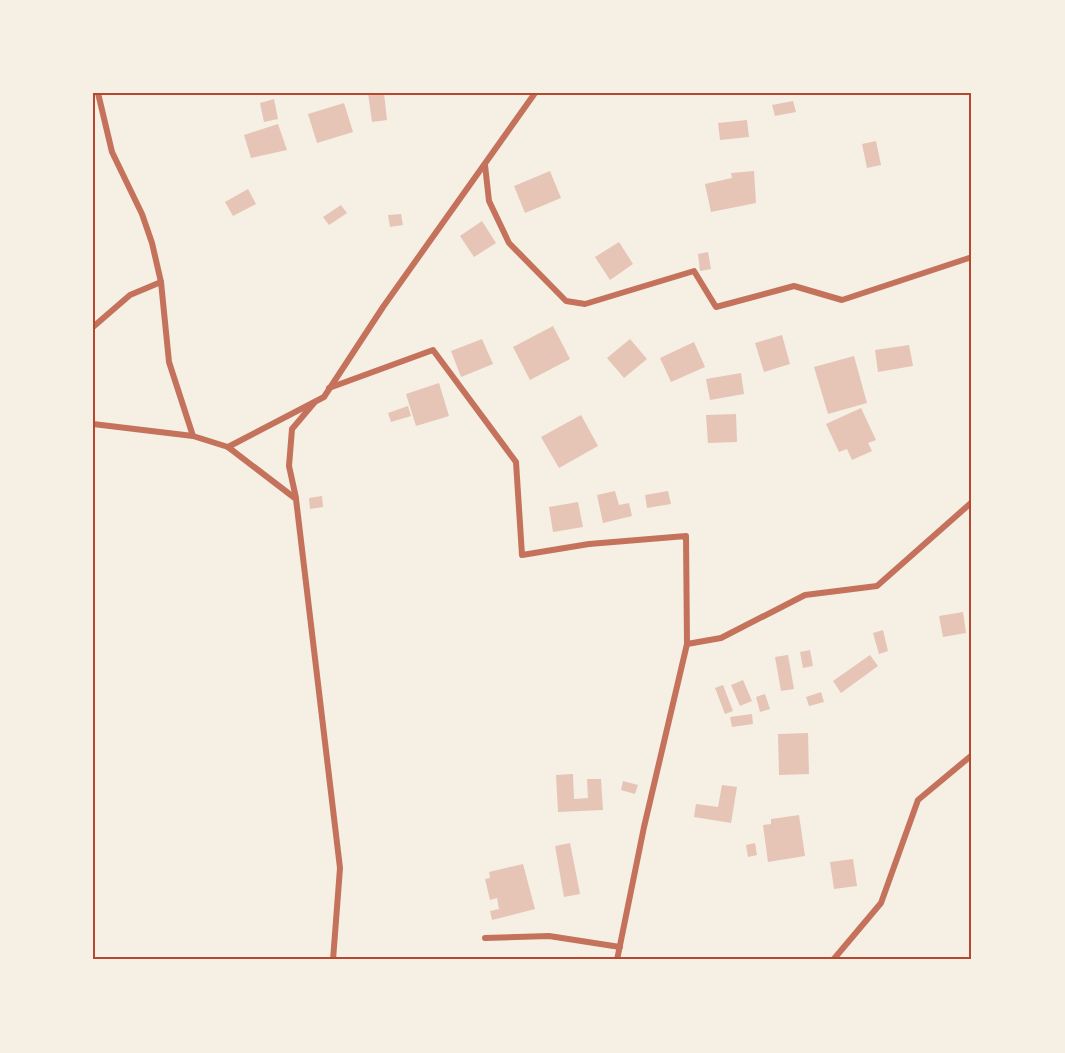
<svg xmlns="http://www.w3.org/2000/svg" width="1065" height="1053" font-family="'IBM Plex Sans',sans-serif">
	<rect width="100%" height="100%" fill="#f6efe4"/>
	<g fill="#e6c5b7">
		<path d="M 368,93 L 384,93 L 387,120 L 372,122 Z"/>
		<path d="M 274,99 L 278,119 L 264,122 L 260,103 Z"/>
		<path d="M 793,101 L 796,112 L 775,116 L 772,105 Z"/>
		<path d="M 344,103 L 353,132 L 317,143 L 308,114 Z"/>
		<path d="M 747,120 L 749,137 L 720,140 L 718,123 Z"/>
		<path d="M 278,124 L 287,150 L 251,158 L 244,135 Z"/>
		<path d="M 876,141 L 881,165 L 867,168 L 862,144 Z"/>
		<path d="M 550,171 L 561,198 L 525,213 L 514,186 Z"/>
		<path d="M 754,171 L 756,203 L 711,212 L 705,184 L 732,178 L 731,173 Z"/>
		<path d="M 248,189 L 256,204 L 233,216 L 225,202 Z"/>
		<path d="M 341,205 L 347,213 L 329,225 L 323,217 Z"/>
		<path d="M 401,214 L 403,225 L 390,227 L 388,215 Z"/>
		<path d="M 482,221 L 496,243 L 474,257 L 460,236 Z"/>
		<path d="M 619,242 L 633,264 L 610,280 L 595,257 Z"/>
		<path d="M 708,252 L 711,269 L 700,271 L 698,254 Z"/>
		<path d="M 553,326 L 570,359 L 530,380 L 513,347 Z"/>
		<path d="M 782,335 L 790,364 L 764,372 L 755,343 Z"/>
		<path d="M 482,339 L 493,364 L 461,377 L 451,351 Z"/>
		<path d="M 630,339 L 647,359 L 624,378 L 607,358 Z"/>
		<path d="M 694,342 L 705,367 L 671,382 L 660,358 Z"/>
		<path d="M 909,345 L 913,366 L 878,372 L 875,350 Z"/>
		<path d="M 854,356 L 867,403 L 828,414 L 814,367 Z"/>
		<path d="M 741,373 L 744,394 L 710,400 L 706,379 Z"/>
		<path d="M 439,383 L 449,416 L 416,426 L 406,394 Z"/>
		<path d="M 408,406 L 411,416 L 391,422 L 388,413 Z"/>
		<path d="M 861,408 L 876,440 L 868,443 L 872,451 L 852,460 L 847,449 L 839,452 L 826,424 Z"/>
		<path d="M 736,414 L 737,442 L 708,443 L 706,415 Z"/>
		<path d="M 581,415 L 598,446 L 559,468 L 541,437 Z"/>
		<path d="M 615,491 L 619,505 L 629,503 L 632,516 L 603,523 L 597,495 Z"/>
		<path d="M 668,491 L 671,504 L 647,508 L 645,495 Z"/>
		<path d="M 322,496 L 323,507 L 310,509 L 309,498 Z"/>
		<path d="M 578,502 L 583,527 L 553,532 L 549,507 Z"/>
		<path d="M 963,612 L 966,633 L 943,637 L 939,616 Z"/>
		<path d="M 883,630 L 888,651 L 879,654 L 873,633 Z"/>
		<path d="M 810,650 L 813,666 L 803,668 L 800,652 Z"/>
		<path d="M 788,655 L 794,689 L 781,691 L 775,657 Z"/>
		<path d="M 870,655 L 878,666 L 841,693 L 833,681 Z"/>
		<path d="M 743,680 L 752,701 L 740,706 L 731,685 Z"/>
		<path d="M 723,685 L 733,711 L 725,714 L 715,688 Z"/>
		<path d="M 821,692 L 824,702 L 809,706 L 806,697 Z"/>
		<path d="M 765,694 L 770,709 L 760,712 L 756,697 Z"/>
		<path d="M 752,714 L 753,724 L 732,727 L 730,717 Z"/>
		<path d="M 808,733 L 809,774 L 779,775 L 778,734 Z"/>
		<path d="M 573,774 L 574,799 L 588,798 L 587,779 L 601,779 L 603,810 L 558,812 L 556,775 Z"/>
		<path d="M 623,781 L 638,785 L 635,794 L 621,790 Z"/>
		<path d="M 722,785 L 737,787 L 731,823 L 694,817 L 696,804 L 718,807 Z"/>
		<path d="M 799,815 L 805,856 L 768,862 L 763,825 L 771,824 L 771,819 Z"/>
		<path d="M 570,843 L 580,894 L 564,897 L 555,846 Z"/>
		<path d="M 755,843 L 757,855 L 748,857 L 746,845 Z"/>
		<path d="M 853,859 L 857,886 L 834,889 L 830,862 Z"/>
		<path d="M 523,864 L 535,909 L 492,920 L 490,911 L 499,909 L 497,898 L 490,900 L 485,879 L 490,878 L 489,872 Z"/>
	</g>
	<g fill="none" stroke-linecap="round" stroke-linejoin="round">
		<g stroke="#c5725c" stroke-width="6">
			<path d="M 98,93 L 112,152 L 142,214 L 152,243 L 161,282 L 169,362 L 193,436 L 228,447 L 296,499 L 340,868 L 333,960"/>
			<path d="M 485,165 L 489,201 L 509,243 L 566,301 L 585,304 L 694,271 L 716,307 L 794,286 L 842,300 L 972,257"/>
			<path d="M 93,327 L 130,295 L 161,282"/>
			<path d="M 329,388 L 433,350 L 516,462 L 522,555 L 589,544 L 686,536 L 687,644 L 644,827 L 617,960"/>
			<path d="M 93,424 L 193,436"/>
			<path d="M 228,447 L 324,397 L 383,307 L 535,93"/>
			<path d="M 296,498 L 289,466 L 292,429 L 314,403"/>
			<path d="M 687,644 L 721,638 L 805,595 L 877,586 L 972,502"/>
			<path d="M 485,938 L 549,936 L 620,947"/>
			<path d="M 833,960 L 881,903 L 918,800 L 972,755"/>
		</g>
	</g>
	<rect width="1065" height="1053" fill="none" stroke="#f6efe4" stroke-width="189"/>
	<rect x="94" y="94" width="876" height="864" fill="none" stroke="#b5482f" stroke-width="2"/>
</svg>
